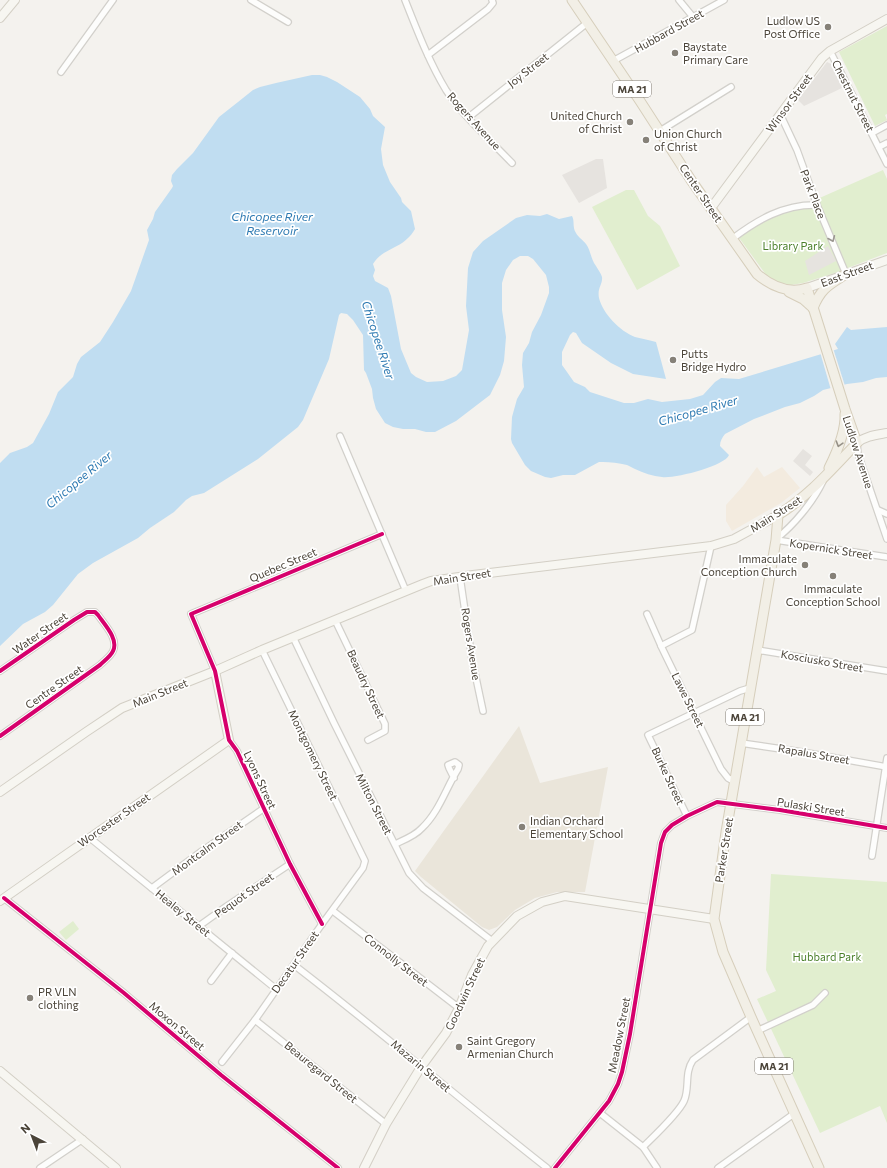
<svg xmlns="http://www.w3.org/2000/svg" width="887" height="1168" font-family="Commissioner,sans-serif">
	<rect width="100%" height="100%" fill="#f4f2ee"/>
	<path fill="#f3ebdf" d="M 757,467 L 764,477 L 782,467 L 800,488 L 781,503 L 732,531 L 726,521 L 726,505 L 743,486 Z"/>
	<path fill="#eae5da" d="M 519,726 L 540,783 L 608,767 L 585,892 L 557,892 L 535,898 L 515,910 L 497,927 L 489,930 L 482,927 L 421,877 L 415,871 Z"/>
	<g fill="#e1eecf">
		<path d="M 887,26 L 887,114 L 885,115 L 887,120 L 875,126 L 839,52 Z"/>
		<path d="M 883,170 L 887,179 L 887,253 L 832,274 L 803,283 L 791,285 L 778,282 L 767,276 L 737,235 L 773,213 L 817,205 L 815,200 Z"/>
		<path d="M 626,190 L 634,190 L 648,216 L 660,226 L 680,266 L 637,290 L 592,207 Z"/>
		<path d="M 771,874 L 887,882 L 887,1123 L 880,1106 L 820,1133 L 757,999 L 776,991 L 766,970 Z"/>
		<path d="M 73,921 L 79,929 L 66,940 L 59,932 Z"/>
	</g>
	<g fill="#e6e3df">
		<path d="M 827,62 L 831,64 L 842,88 L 804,106 L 798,100 Z"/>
		<path d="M 596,159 L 603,159 L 607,188 L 579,203 L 562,175 Z"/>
		<path d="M 828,246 L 836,261 L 809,275 L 805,261 Z"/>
		<path d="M 803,449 L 812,456 L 805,465 L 813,472 L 810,476 L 793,461 Z"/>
	</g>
	<path fill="#c0ddf1" d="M 312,75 L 320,75 L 327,77 L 337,82 L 360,97 L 370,109 L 373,116 L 385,127 L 381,149 L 383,165 L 390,182 L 401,198 L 402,202 L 411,211 L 415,229 C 403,250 383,247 373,264 L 375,270 L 373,276 L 375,281 L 388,288 L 391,296 L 401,349 L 411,373 L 416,377 L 427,382 L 443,381 L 456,376 L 462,370 L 469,330 L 466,306 L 468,268 L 473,252 L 483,241 L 516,218 L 527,215 L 540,216 L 547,214 L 559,219 L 572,216 C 575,221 572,227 576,233 C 578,237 583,240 586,244 C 591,251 591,260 596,266 C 598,270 601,273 602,277 C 603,284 597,288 599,298 C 603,314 620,331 635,337 C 642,339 650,340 656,342 L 666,379 L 633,374 L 611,363 L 582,343 L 576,333 L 573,332 L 570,335 L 562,352 L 562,365 L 567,372 L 574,382 L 585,387 L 590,392 L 624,403 L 634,403 L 648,399 L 662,402 L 690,399 L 703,395 L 715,382 L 721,378 L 739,379 L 838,349 L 835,344 L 847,327 L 851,330 L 887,327 L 887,377 L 876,378 L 863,382 L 847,384 L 823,390 L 814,396 L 800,403 L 785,407 L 754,419 L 725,434 C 722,438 720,441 720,446 L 729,455 C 725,466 674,479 662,477 C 653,476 643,473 635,469 C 632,468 630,466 627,465 C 619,463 610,462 603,462 L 599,462 L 575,475 L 563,475 L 551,478 L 545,477 L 531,471 L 525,465 L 512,443 L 511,439 L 512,417 L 517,399 L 524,387 L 522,365 L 523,353 L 529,343 L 532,332 L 541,315 L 549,293 L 549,287 L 546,275 L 533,259 L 528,256 L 520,256 L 513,260 L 506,270 L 502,283 L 502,310 L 506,337 L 504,361 L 500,375 L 490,395 L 456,421 L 435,432 L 426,432 L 415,429 L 403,429 L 393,427 L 385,423 L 376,409 L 373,398 L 372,389 L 366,373 L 364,370 L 363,335 L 353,320 L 347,314 L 341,313 L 339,315 L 329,359 L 303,420 L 298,427 L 258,459 L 204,493 L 192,496 L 186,500 L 174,512 L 150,528 L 138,538 L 93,563 L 78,574 L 53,605 L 45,612 L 23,624 L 0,646 L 0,463 L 10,453 L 27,447 L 33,443 L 49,414 L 58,392 L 73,377 L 77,364 L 81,357 L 100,342 L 113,322 L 131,291 L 149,240 L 147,230 L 153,219 L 155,212 L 172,188 L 173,186 L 171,181 L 172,175 L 177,169 L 193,153 L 219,117 L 238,102 L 253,90 L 260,87 L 276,83 Z"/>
	<path fill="#f4f2ee" d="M 833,348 L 845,386 L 831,390 L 820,352 Z"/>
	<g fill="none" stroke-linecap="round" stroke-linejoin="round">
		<g stroke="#d2d0cb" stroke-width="8">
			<g id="street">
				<path d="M 251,0 L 288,22"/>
				<path d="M 405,0 C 417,30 429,62 446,90 C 462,115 491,141 512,163"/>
				<path d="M 679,0 L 693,17"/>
				<path d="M 830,51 L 887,164"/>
				<path d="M 428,55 L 488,9 L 493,3 L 492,0"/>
				<path d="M 613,61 L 724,0"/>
				<path d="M 61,72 L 113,0"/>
				<path d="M 780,114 L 797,150 L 817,205 L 846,274"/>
				<path d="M 469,117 L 587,23"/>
				<path d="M 660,131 L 731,87"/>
				<path d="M 872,133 L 887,125"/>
				<path d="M 879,147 L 887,143"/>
				<path d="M 732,239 C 757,220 784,204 817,205"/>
				<path d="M 340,436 L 406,591"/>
				<path d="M 857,443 L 858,454 L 887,539"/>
				<path d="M 878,510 L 887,514"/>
				<path d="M 776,539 C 794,525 813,502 823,481"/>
				<path d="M 776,540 L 887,557"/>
				<path d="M 460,577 L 472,659 L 483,711"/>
				<path d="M 647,614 L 662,648 L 721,769 L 728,778 L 735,782"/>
				<path d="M 335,620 L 385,724 L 385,731 L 368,740"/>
				<path d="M 293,637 L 334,723 L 409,873 L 423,888 L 492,941"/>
				<path d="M 661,646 L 692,630 L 711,546"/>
				<path d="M 757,650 L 887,671"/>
				<path d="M 0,671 L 74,620 L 87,612 L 95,612 L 98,615 C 104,624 119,639 113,651 C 111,656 104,661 100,665 L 0,736"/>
				<path d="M 215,671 L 191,614 L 382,534"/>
				<path d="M 229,740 L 237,751 L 290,864 L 322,924"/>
				<path d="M 741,743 L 802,752 L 887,767"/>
				<path d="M 687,816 L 648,735 L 740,691 L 750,688"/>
				<path d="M 90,838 L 276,989"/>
				<path d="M 395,844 C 404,840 415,836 422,828 C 439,812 446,788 458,769 L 459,765 L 455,762 L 448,765 L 449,768 L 454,778"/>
				<path d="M 872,856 L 887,758"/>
				<path d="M 152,888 L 202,851 L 263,809"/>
				<path d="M 4,898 L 124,993 L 221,1075 L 338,1168"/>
				<path d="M 333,911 L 459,1008"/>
				<path d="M 199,926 L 227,906 L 290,864"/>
				<path d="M 294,965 C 380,1031 462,1101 547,1168"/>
				<path d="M 211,981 L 232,953"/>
				<path d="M 255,1020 L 386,1124"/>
				<path d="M 757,1031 L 813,1005 L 825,993"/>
				<path d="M 222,1062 L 255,1020 L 322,924 L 363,868 L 365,861 L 262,650"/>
				<path d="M 600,1113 L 643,1147 L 657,1168"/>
				<path d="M 643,1147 C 654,1136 678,1114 684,1101 C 690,1088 684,1073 693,1060 L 751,1017"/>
				<path d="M 40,1168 L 83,1139"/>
				<path d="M 555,1168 L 609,1101 L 618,1084 L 622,1072 L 630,1034 L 661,843 L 665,832 L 672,825 L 687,816 L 717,802 L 780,810 L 887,828"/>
				<path d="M 718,1168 L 795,1113"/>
			</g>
		</g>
		<g stroke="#d3cfc5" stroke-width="10">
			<g id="secondary">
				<path d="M 0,18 L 15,0"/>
				<path d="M 711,208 L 822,58 L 830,51 L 887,19"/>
				<path d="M 807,288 L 887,260"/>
				<path d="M 857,443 C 865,436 876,435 887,433"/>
				<path d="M 0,792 L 86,732 L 122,708 L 215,671 L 262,650 L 423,584 L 431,581 L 473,575 L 711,546 L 734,539 L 778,515"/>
				<path d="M 0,901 L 229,740 L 215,671"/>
				<path d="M 0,1071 L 116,1168"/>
				<path d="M 364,1168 L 386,1124 L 421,1067 L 446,1033 L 459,1008 L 472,975 L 488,946 L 517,916 L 542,902 L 565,896 L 714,919"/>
			</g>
		</g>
		<g stroke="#d6cebb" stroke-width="11">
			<g id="primary">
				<path d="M 572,0 L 640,101 L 691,180 L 757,274 C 771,286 789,294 807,288 L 845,409 L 857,443 C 831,470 810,495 778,515 L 776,540 L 726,832 L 714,919 L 723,952 L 751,1017 L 819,1168"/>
				<path d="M 789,292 L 803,299 L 813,308"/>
				<path d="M 813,308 C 821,288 829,285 846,274"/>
				<path d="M 829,468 C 837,452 846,432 845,414"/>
			</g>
		</g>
		<use href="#street" stroke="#fdfdfc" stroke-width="5.5"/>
		<use href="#secondary" stroke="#f7f6f1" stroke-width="8"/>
		<use href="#primary" stroke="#f2efe6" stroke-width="9"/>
		<g stroke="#fff" stroke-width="6">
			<g id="cycleway">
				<path d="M 0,671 L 74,620 L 87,612 L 95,612 L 98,615 C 104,624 119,639 113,651 C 111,656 104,661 100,665 L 0,736"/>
				<path d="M 4,898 L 124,993 L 221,1075 L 338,1168"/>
				<path d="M 322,924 L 290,864 L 237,751 L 229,740 L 215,671 L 191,614 L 382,534"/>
				<path d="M 555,1168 L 609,1101 L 618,1084 L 622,1072 L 630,1034 L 661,843 L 665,832 L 672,825 L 687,816 L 717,802 L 780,810 L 887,828"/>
			</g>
		</g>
		<use href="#cycleway" stroke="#d6006c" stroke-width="4"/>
	</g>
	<defs><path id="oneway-chevron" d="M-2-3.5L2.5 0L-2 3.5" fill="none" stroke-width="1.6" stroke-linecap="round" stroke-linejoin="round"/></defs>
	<use stroke="#9b9791" href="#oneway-chevron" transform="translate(832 239) rotate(67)"/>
	<use stroke="#969187" href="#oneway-chevron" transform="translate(839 444) rotate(107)"/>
	<g fill="#868178" stroke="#fff" stroke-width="1.5">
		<circle cx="828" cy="27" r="4"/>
		<circle cx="675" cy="53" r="4"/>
		<circle cx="630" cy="122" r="4"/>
		<circle cx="646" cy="140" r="4"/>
		<circle cx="673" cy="360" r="4"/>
		<circle cx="805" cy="565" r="4"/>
		<circle cx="833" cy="576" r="4"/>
		<circle cx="522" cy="827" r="4"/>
		<circle cx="30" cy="998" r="4"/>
		<circle cx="459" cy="1047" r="4"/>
	</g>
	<g text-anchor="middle" stroke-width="3.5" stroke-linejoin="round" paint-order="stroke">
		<g fill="#fff" stroke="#817c74" stroke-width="1">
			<rect x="613" y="81" width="38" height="16" rx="3"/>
			<rect x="726" y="709" width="38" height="16" rx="3"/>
			<rect x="755" y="1058" width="38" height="16" rx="3"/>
		</g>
		<g font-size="10" font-weight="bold" fill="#4b4439">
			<text x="632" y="93">MA 21</text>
			<text x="745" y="721">MA 21</text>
			<text x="774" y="1070">MA 21</text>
		</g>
		<g font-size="11" fill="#4b4439" stroke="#fff" text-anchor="start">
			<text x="820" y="25" text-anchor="end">Ludlow US<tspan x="820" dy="13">Post Office</tspan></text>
			<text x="683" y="51">Baystate<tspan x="683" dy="13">Primary Care</tspan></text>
			<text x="622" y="120" text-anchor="end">United Church<tspan x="622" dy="13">of Christ</tspan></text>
			<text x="654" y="138">Union Church<tspan x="654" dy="13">of Christ</tspan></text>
			<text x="681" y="358">Putts<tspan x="681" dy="13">Bridge Hydro</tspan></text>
			<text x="797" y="563" text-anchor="end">Immaculate<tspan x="797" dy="13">Conception Church</tspan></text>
			<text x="833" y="593" text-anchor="middle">Immaculate<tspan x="833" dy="13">Conception School</tspan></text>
			<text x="530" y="825">Indian Orchard<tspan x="530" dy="13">Elementary School</tspan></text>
			<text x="38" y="996">PR VLN<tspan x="38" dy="13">clothing</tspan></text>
			<text x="467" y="1045">Saint Gregory<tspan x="467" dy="13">Armenian Church</tspan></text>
		</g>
		<g font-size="11" fill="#4b4439" stroke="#fff">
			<text transform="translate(669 31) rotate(-29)" y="4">Hubbard Street</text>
			<text transform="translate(528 70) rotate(-38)" y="4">Joy Street</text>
			<text transform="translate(853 96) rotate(63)" y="4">Chestnut Street</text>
			<text transform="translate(789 103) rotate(-54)" y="4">Winsor Street</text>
			<text transform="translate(474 121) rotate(48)" y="4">Rogers Avenue</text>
			<text transform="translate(701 193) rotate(56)" y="4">Center Street</text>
			<text transform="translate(813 194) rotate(69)" y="4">Park Place</text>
			<text transform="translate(847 274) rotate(-20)" y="4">East Street</text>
			<text transform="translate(858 452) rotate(72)" y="4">Ludlow Avenue</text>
			<text transform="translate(776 514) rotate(-32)" y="4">Main Street</text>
			<text transform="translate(831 549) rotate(9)" y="4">Kopernick Street</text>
			<text transform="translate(283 565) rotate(-23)" y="4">Quebec Street</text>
			<text transform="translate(462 577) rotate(-9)" y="4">Main Street</text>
			<text transform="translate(40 633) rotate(-35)" y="4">Water Street</text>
			<text transform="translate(471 644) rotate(81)" y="4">Rogers Avenue</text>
			<text transform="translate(822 661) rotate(10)" y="4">Kosciusko Street</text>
			<text transform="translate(366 684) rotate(65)" y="4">Beaudry Street</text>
			<text transform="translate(54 687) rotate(-35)" y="4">Centre Street</text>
			<text transform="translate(160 693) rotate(-22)" y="4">Main Street</text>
			<text transform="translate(688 700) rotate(64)" y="4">Lawe Street</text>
			<text transform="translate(814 754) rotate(10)" y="4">Rapalus Street</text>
			<text transform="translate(313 755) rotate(64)" y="4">Montgomery Street</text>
			<text transform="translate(668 776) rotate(65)" y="4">Burke Street</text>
			<text transform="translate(260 780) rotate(65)" y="4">Lyons Street</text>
			<text transform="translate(374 804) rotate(63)" y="4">Milton Street</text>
			<text transform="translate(811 807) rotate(9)" y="4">Pulaski Street</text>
			<text transform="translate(114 820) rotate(-35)" y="4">Worcester Street</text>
			<text transform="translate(207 848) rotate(-36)" y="4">Montcalm Street</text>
			<text transform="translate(724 850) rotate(-81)" y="4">Parker Street</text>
			<text transform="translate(244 895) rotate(-35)" y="4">Pequot Street</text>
			<text transform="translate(183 913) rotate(39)" y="4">Healey Street</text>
			<text transform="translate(396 960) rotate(38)" y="4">Connolly Street</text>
			<text transform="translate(295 962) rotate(-55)" y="4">Decatur Street</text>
			<text transform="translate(465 994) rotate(-65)" y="4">Goodwin Street</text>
			<text transform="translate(177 1026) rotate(40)" y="4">Moxon Street</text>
			<text transform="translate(619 1035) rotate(-79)" y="4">Meadow Street</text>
			<text transform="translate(421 1066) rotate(40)" y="4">Mazarin Street</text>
			<text transform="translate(321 1072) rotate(39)" y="4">Beauregard Street</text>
		</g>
		<g font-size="11" fill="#4a7f2a" stroke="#fff">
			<text x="793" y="250">Library Park</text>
			<text x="827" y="961">Hubbard Park</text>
		</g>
		<g font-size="12" font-style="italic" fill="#2e7ab2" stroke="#fff">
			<text x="272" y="221">Chicopee River<tspan x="272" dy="14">Reservoir</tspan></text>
			<text transform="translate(378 340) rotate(72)" y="4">Chicopee River</text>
			<text transform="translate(698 411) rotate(-16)" y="4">Chicopee River</text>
			<text transform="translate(79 480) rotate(-40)" y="4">Chicopee River</text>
		</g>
	</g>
	<g transform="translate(32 1136) rotate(318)" stroke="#ffffff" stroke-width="3" paint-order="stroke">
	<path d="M0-3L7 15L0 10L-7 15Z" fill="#4b4439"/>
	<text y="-6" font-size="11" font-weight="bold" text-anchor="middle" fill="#4b4439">N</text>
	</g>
</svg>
